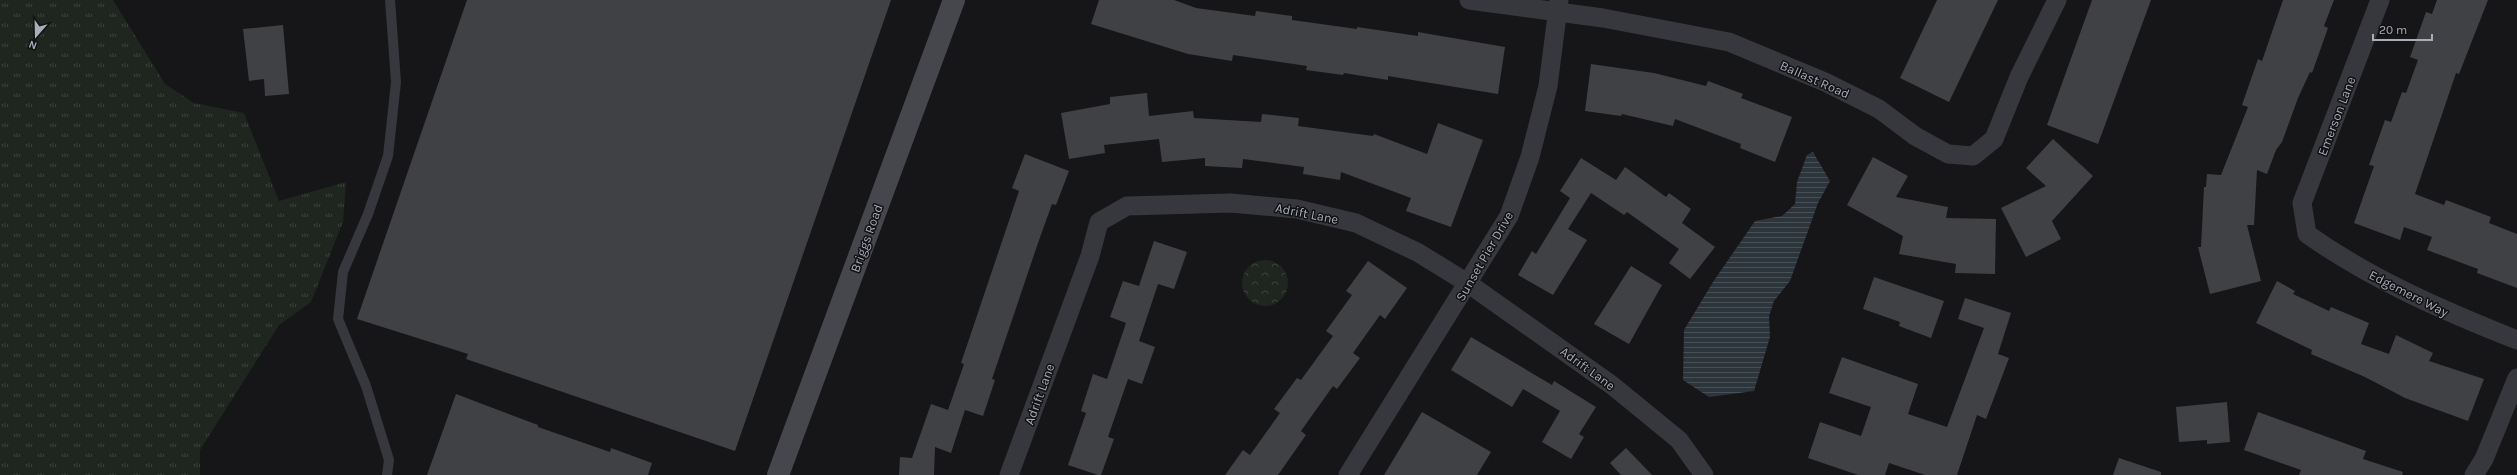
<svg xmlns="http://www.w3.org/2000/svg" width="2517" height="475" font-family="Karla,sans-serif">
	<defs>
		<pattern id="grass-tufts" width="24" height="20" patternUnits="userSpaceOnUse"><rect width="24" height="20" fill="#1e261f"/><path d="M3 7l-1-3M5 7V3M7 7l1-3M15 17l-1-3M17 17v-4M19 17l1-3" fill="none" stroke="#3c433d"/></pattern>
		<pattern id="park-crowns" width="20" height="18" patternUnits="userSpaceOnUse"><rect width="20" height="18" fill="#1e261f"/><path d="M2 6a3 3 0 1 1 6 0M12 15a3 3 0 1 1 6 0" fill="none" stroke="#3c433d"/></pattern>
		<pattern id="water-rules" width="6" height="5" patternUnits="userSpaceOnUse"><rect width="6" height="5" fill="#2c353c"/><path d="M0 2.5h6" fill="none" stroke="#485056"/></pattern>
	</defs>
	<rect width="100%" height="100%" fill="#161618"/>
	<path fill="url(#grass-tufts)" d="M 0,0 L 113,0 L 165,84 L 194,103 L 244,113 L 279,201 L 346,182 L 343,222 L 311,302 L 279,325 L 200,450 L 200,475 L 0,475 Z"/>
	<circle fill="url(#park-crowns)" cx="1265" cy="283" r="23"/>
	<path fill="url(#water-rules)" d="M 1813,152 L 1830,181 L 1818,203 L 1790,281 L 1774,301 L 1769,316 L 1770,337 L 1754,391 L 1709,397 L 1683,380 L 1684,330 L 1713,282 L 1755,221 L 1782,216 L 1795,204 L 1797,182 L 1807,155 Z"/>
	<g fill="#404145">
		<path d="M 467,0 L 891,0 L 735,451 L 466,359 L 468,354 L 357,319 Z"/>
		<path d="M 1099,0 L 1174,0 L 1196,8 L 1255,16 L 1256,11 L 1292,16 L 1292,20 L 1357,29 L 1357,27 L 1418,36 L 1418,32 L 1505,47 L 1498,94 L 1388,76 L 1388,80 L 1344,73 L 1343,75 L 1306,70 L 1307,66 L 1233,55 L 1232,61 L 1188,54 L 1091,24 Z"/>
		<path d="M 1937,0 L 1998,0 L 1949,102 L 1900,78 Z"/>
		<path d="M 2092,0 L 2151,0 L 2098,144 L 2047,125 Z"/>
		<path d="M 2283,0 L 2334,0 L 2324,26 L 2328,28 L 2312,73 L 2310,72 L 2298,98 L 2282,142 L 2276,150 L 2267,174 L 2257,170 L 2254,225 L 2247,225 L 2261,281 L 2210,294 L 2198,247 L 2201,247 L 2204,187 L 2206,187 L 2207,174 L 2221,175 L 2248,107 L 2242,105 L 2258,59 L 2262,61 Z"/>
		<path d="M 2437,0 L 2488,0 L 2459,74 L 2456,73 L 2415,194 L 2444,205 L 2446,200 L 2491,217 L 2489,223 L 2517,234 L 2517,288 L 2477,273 L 2478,269 L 2427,250 L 2432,237 L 2404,227 L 2400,240 L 2354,223 L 2374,166 L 2369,165 L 2385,120 L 2391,122 L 2402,92 L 2406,93 L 2418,60 L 2410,57 L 2426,12 L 2432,14 Z"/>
		<path d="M 283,25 L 289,94 L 265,96 L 264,79 L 249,81 L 243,29 Z"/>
		<path d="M 1591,64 L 1654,73 L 1706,86 L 1708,81 L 1743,94 L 1741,98 L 1792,117 L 1775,162 L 1740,148 L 1741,144 L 1675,119 L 1673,126 L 1622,114 L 1621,116 L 1585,111 Z"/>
		<path d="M 1147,93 L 1149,116 L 1193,111 L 1194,118 L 1261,122 L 1262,114 L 1299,118 L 1298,126 L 1373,136 L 1374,134 L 1427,154 L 1438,123 L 1483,140 L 1451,227 L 1406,211 L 1411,198 L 1341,172 L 1340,180 L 1303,174 L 1304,167 L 1243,159 L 1242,168 L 1205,166 L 1205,158 L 1162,162 L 1159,139 L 1104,145 L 1105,153 L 1069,159 L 1061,113 L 1110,104 L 1110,97 Z"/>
		<path d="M 2053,139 L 2093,176 L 2052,221 L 2061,239 L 2026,257 L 2001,208 L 2046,186 L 2026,168 Z"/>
		<path d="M 1025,154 L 1069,171 L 1056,205 L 1052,204 L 1038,243 L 992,379 L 995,380 L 983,416 L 965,410 L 951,453 L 935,447 L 934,475 L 899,475 L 900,457 L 912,458 L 931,404 L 948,410 L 964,364 L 961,363 L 1019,191 L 1012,188 Z"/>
		<path d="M 1873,157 L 1908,176 L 1896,197 L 1948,207 L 1946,218 L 1996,219 L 1995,274 L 1955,273 L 1956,264 L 1899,254 L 1903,236 L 1847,205 Z"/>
		<path d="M 1581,158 L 1616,180 L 1625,167 L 1666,197 L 1669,193 L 1691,209 L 1682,223 L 1715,247 L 1690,279 L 1669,263 L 1679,249 L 1627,212 L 1624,215 L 1591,193 L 1568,229 L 1587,240 L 1553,295 L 1518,275 L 1532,251 L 1536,254 L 1570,198 L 1560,191 Z"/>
		<path d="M 1154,241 L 1187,252 L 1174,289 L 1158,284 L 1139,341 L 1155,347 L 1142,384 L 1128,379 L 1108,437 L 1114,439 L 1101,475 L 1098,475 L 1068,465 L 1086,413 L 1081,411 L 1093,374 L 1107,379 L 1126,323 L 1110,317 L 1123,281 L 1139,286 Z"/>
		<path d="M 1368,261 L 1407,288 L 1385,319 L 1380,315 L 1353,353 L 1360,358 L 1337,389 L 1333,386 L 1301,431 L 1306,435 L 1278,475 L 1225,475 L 1243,450 L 1250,455 L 1280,413 L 1274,409 L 1297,378 L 1301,380 L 1333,336 L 1326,331 L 1352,295 L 1346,291 Z"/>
		<path d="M 1631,266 L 1662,285 L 1629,344 L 1594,324 Z"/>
		<path d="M 1874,277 L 1944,301 L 1931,338 L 1899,326 L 1900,322 L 1863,309 Z"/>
		<path d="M 2277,281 L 2295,291 L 2293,294 L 2329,311 L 2331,307 L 2369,323 L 2361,344 L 2389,354 L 2396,335 L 2433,353 L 2429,361 L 2484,379 L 2468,421 L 2405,398 L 2365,377 L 2311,354 L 2312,350 L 2256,323 Z"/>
		<path d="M 1965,298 L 2011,313 L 1998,354 L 2009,358 L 1986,419 L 1977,415 L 1957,475 L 1925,475 L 1889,463 L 1885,475 L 1858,475 L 1808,458 L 1820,422 L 1861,436 L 1871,407 L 1829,393 L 1842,357 L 1918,384 L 1908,414 L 1947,427 L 1984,328 L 1958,319 Z"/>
		<path d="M 1471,337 L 1552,385 L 1554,381 L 1596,407 L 1579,434 L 1584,437 L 1571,459 L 1542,442 L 1560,411 L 1523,389 L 1512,407 L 1451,370 Z"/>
		<path d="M 456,394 L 538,425 L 538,427 L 610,452 L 611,448 L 652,463 L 648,475 L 427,475 Z"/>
		<path d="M 2227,402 L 2230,442 L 2207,444 L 2207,440 L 2179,442 L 2176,407 Z"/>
		<path d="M 1422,412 L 1491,452 L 1477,475 L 1384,475 Z"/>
		<path d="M 2258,412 L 2366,451 L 2363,459 L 2403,472 L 2402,475 L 2299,475 L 2301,470 L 2244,450 Z"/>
		<path d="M 1626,448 L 1652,475 L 1621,475 L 1610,463 Z"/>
		<path d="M 2119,458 L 2161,472 L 2161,475 L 2113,475 Z"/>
	</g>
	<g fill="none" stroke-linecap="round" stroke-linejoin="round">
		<path stroke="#37383d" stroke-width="10" d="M 387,475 L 389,460 L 366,386 L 338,319 L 343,272 L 368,214 L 388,156 L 396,82 L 390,0"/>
		<g stroke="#37383d" stroke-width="19">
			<path d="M 1469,0 L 1603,18 L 1729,42 L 1825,82 L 1879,109 L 1915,136 L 1948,154 L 1973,156 L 1994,139 L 2019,77 L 2057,0"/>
			<path d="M 2380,0 L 2302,203 L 2307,234 C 2372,280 2444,311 2517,340"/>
			<path d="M 1009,475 L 1090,256 L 1099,222 L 1127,206 L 1231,203 L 1297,209 L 1356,223 L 1417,252 L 1469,284 L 1613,386 L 1679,440 L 1704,475"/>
			<path d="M 1348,475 L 1509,216 L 1530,157 L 1548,86 L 1559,0"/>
			<path d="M 2474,475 L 2484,459 L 2517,378"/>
		</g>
		<path stroke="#45474d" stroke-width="22" d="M 778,475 L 954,0"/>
	</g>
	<g text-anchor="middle" stroke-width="3" stroke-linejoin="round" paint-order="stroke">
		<g font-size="13" fill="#a8adb8" stroke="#111113">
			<text transform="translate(1815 79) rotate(24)" y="5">Ballast Road</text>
			<text transform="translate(2336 116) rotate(-69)" y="5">Emerson Lane</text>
			<text transform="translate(1307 213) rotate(11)" y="5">Adrift Lane</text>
			<text transform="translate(866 238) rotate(-70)" y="5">Briggs Road</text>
			<text transform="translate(1484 256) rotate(-60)" y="5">Sunset Pier Drive</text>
			<text transform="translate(2409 293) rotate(27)" y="5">Edgemere Way</text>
			<text transform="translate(1588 368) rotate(36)" y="5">Adrift Lane</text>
			<text transform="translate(1039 394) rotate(-70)" y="5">Adrift Lane</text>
		</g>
	</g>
	<g transform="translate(36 36) rotate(200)" stroke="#111113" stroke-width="3" paint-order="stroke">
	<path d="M0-3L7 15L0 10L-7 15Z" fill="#a8adb8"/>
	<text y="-6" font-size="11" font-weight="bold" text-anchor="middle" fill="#a8adb8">N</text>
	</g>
	<path d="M2373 34v6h59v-6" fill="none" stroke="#a8adb8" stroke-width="2"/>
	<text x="2379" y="34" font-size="12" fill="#a8adb8" stroke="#111113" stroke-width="3" paint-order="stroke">20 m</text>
</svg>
